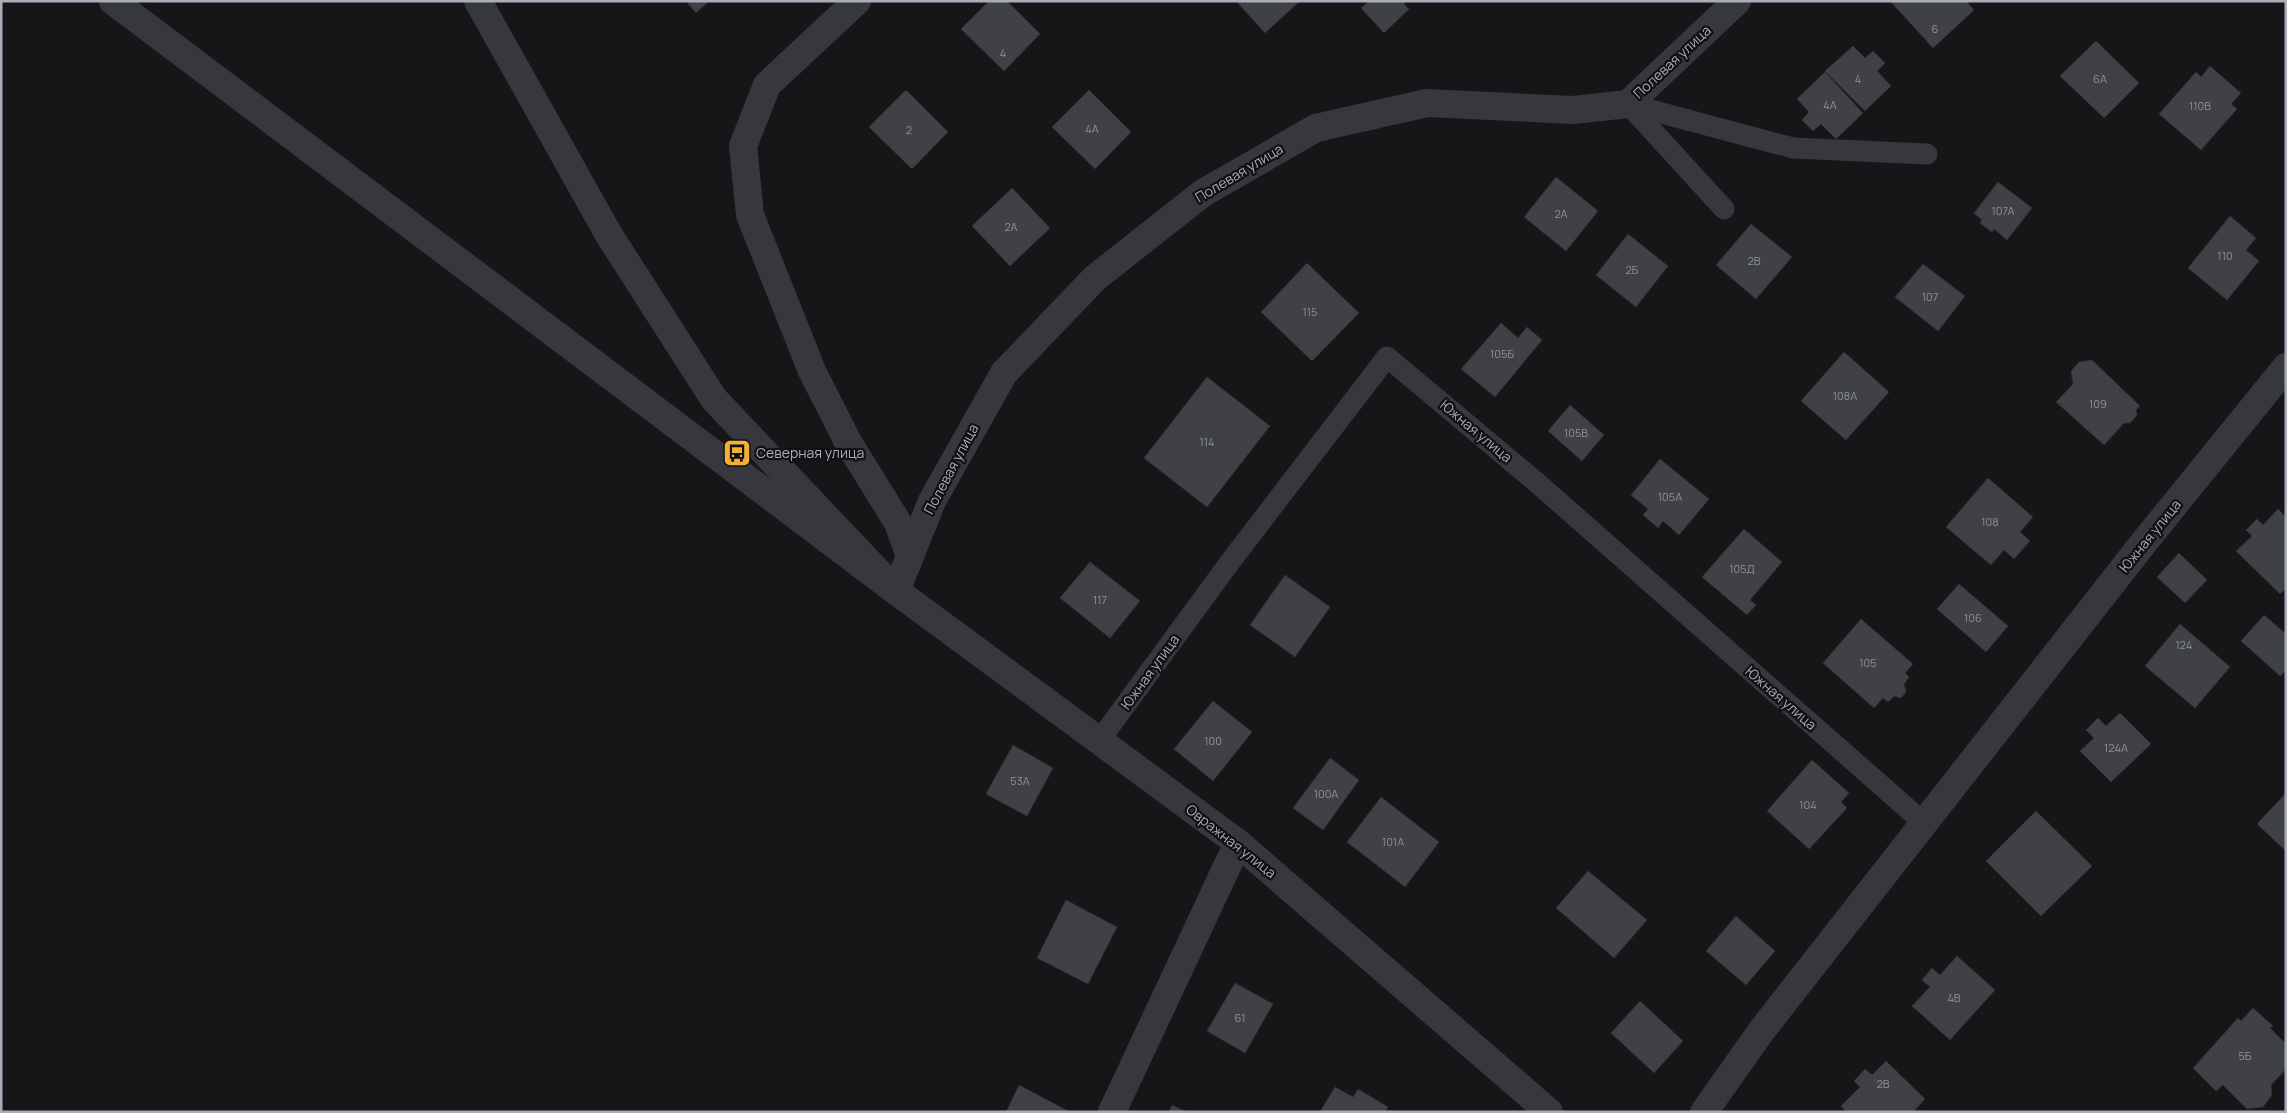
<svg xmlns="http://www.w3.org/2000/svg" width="2287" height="1113" font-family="Manrope,sans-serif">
	<rect width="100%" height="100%" fill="#161618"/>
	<g fill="#404145" stroke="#303034">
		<path d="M 686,1 L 709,1 L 696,13 Z"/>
		<path d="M 989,1 L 1007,1 L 1040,34 L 1004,71 L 961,29 Z"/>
		<path d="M 1239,1 L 1300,1 L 1265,33 L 1237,2 Z"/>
		<path d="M 1369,1 L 1406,1 L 1404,4 L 1409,9 L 1384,33 L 1361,8 Z"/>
		<path d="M 1890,1 L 1966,1 L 1974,10 L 1933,48 Z"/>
		<path d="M 2096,41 L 2139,83 L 2104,118 L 2060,76 Z"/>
		<path d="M 1853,46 L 1865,58 L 1873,51 L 1885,63 L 1877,71 L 1891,86 L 1865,111 L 1825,71 Z"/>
		<path d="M 2210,66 L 2241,93 L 2231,104 L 2237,109 L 2201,150 L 2159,114 L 2196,72 L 2201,77 Z"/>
		<path d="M 1825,72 L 1863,113 L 1836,139 L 1821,124 L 1813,131 L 1802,120 L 1809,112 L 1797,99 Z"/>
		<path d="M 906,90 L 948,132 L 912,169 L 869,127 Z"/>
		<path d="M 1089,90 L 1131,132 L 1095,169 L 1052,127 Z"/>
		<path d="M 1556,177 L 1598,211 L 1566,251 L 1524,217 Z"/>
		<path d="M 1998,182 L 2032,208 L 2007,240 L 1994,229 L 1992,232 L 1980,223 L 1982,220 L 1974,213 Z"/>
		<path d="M 1012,188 L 1050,228 L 1010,266 L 972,226 Z"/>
		<path d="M 2230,216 L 2256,238 L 2246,250 L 2259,261 L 2227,300 L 2188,268 Z"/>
		<path d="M 1751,224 L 1792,257 L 1756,299 L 1716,265 Z"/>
		<path d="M 1628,234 L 1668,266 L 1636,307 L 1596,275 Z"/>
		<path d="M 1307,263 L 1359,313 L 1312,361 L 1261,312 Z"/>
		<path d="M 1923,264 L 1965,296 L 1938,331 L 1895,297 Z"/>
		<path d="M 1501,323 L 1518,338 L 1527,327 L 1542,340 L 1495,397 L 1461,369 Z"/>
		<path d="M 1844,352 L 1889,392 L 1846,440 L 1801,401 Z"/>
		<path d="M 2092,360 L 2140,406 L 2136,410 L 2137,415 L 2130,423 L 2124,423 L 2104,445 L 2056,402 L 2073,384 L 2071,371 L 2079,362 Z"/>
		<path d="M 1207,377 L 1270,426 L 1207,507 L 1144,458 Z"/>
		<path d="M 1570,405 L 1604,435 L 1582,461 L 1548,431 Z"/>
		<path d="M 1660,459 L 1709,499 L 1679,535 L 1663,521 L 1658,528 L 1643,515 L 1648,509 L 1631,495 Z"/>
		<path d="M 1988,478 L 2033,517 L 2020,532 L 2030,541 L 2014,559 L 2004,550 L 1991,565 L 1946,527 Z"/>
		<path d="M 2278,509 L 2286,517 L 2286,588 L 2280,594 L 2236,551 L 2252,536 L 2246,530 L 2257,519 L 2263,525 Z"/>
		<path d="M 1744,529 L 1782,562 L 1750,600 L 1756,605 L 1747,615 L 1702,577 Z"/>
		<path d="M 2179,553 L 2207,580 L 2185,603 L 2157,577 Z"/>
		<path d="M 1090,562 L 1140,601 L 1110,638 L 1060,598 Z"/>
		<path d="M 1285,575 L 1330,607 L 1295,657 L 1250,625 Z"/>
		<path d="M 1959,584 L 2008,626 L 1986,652 L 1937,609 Z"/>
		<path d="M 2264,615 L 2286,634 L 2286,670 L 2280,676 L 2241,641 Z"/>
		<path d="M 1861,619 L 1913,664 L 1905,673 L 1909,677 L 1904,684 L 1906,692 L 1901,698 L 1894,696 L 1888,702 L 1883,698 L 1874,708 L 1823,663 Z"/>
		<path d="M 2180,624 L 2230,667 L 2195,708 L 2145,666 Z"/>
		<path d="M 1213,701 L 1252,732 L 1213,781 L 1174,749 Z"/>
		<path d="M 2120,713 L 2151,744 L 2111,782 L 2080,751 L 2094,738 L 2086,730 L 2098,718 L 2106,726 Z"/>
		<path d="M 1013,745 L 1053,768 L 1027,816 L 986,794 Z"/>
		<path d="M 1330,758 L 1359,780 L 1323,830 L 1293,808 Z"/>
		<path d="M 1812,760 L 1849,793 L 1841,802 L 1847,808 L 1809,849 L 1767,811 Z"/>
		<path d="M 2286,793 L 2286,851 L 2257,824 Z"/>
		<path d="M 1381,797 L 1439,842 L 1405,887 L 1347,842 Z"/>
		<path d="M 2036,811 L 2092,866 L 2041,916 L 1986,861 Z"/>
		<path d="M 1588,871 L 1647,920 L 1614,958 L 1556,908 Z"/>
		<path d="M 1066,900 L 1117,927 L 1088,984 L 1037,958 Z"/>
		<path d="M 1736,916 L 1775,951 L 1746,985 L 1706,951 Z"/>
		<path d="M 1957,956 L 1995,990 L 1950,1040 L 1912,1006 L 1930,987 L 1922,980 L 1932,968 L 1940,975 Z"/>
		<path d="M 1235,983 L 1273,1004 L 1245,1053 L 1207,1031 Z"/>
		<path d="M 1640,1001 L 1683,1041 L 1654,1073 L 1611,1033 Z"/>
		<path d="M 2253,1008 L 2273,1026 L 2270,1028 L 2286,1044 L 2286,1069 L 2271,1085 L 2272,1095 L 2263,1107 L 2247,1109 L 2223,1085 L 2216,1091 L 2193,1068 L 2238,1018 L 2241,1021 Z"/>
		<path d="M 1886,1061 L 1925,1099 L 1913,1112 L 1846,1112 L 1841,1106 L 1860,1087 L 1854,1081 L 1865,1069 L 1872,1075 Z"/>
		<path d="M 1019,1085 L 1070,1112 L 1006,1112 Z"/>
		<path d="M 1335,1087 L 1353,1097 L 1358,1089 L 1388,1107 L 1385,1112 L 1320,1112 Z"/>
		<path d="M 1172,1105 L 1186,1112 L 1169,1112 Z"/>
	</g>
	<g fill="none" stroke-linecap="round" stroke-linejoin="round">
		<g stroke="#37383d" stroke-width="21">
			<path d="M 1628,104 L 1793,148 L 1927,154"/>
			<path d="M 1628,104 L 1724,209"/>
			<path d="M 1099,741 L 1230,562 L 1387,357 L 1535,481 L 1924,823"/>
		</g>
		<g stroke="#37383d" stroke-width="28">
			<path d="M 478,1 L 609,235 L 714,399 L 896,591 L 932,501 L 1004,373 L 1095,278 L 1203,193 L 1316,128 L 1427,103 L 1573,110 L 1628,104 L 1737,1"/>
			<path d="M 857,1 L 767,85 L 743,146 L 750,215 L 812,371 L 848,442 L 898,523 L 910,556"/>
			<path d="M 1112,1112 L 1238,843"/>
			<path d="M 1704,1112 L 1762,1030 L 2145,541 L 2286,367"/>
		</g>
		<path stroke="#37383d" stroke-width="28" d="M 113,1 L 896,591 L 1238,843 L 1549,1112"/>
	</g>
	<defs>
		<g id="bus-square" transform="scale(1.4375)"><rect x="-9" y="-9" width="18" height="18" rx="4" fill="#f2b134" stroke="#111113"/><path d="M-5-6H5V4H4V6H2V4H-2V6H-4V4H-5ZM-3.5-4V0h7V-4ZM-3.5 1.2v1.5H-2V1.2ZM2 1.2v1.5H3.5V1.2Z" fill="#111"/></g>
	</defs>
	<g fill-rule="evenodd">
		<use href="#bus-square" x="737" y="453"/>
	</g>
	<g text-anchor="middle" stroke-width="4.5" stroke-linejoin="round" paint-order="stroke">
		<g font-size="11" fill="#8e929b">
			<text x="1935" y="33">6</text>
			<text x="1003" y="57">4</text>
			<text x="1858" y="83">4</text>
			<text x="2100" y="83">6А</text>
			<text x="1830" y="109">4А</text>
			<text x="2200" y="110">110В</text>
			<text x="1092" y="133">4А</text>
			<text x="909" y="134">2</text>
			<text x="2003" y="215">107А</text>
			<text x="1561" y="218">2А</text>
			<text x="1011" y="231">2А</text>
			<text x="2225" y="260">110</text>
			<text x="1754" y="265">2В</text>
			<text x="1632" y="274">2Б</text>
			<text x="1930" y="301">107</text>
			<text x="1310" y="316">115</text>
			<text x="1502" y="358">105Б</text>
			<text x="1845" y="400">108А</text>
			<text x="2098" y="408">109</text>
			<text x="1576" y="437">105В</text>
			<text x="1207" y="446">114</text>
			<text x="1670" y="501">105А</text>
			<text x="1990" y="526">108</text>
			<text x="1742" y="573">105Д</text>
			<text x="1100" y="604">117</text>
			<text x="1973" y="622">106</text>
			<text x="2184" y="649">124</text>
			<text x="1868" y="667">105</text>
			<text x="1213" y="745">100</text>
			<text x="2116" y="752">124А</text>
			<text x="1020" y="785">53А</text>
			<text x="1326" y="798">100А</text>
			<text x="1808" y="809">104</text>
			<text x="1393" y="846">101А</text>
			<text x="1954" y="1002">4В</text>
			<text x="1240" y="1022">61</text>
			<text x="2245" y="1060">5Б</text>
			<text x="1883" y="1088">2В</text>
		</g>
		<g font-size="14" fill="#a8adb8" stroke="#111113">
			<text transform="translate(1672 62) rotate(-43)" y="5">Полевая улица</text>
			<text transform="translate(1239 173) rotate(-31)" y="5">Полевая улица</text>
			<text transform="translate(1476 431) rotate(40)" y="5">Южная улица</text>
			<text transform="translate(951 469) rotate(-62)" y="5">Полевая улица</text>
			<text transform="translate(2150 536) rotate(-51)" y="5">Южная улица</text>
			<text transform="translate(1150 672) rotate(-54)" y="5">Южная улица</text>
			<text transform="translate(1781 698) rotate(41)" y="5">Южная улица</text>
			<text transform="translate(1231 841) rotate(38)" y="5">Овражная улица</text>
		</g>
		<g font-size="14" fill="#a8adb8" stroke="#111113" text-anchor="start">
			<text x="756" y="458">Северная улица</text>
		</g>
	</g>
	<rect width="2287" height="1113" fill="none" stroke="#a8adb8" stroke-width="5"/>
</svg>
